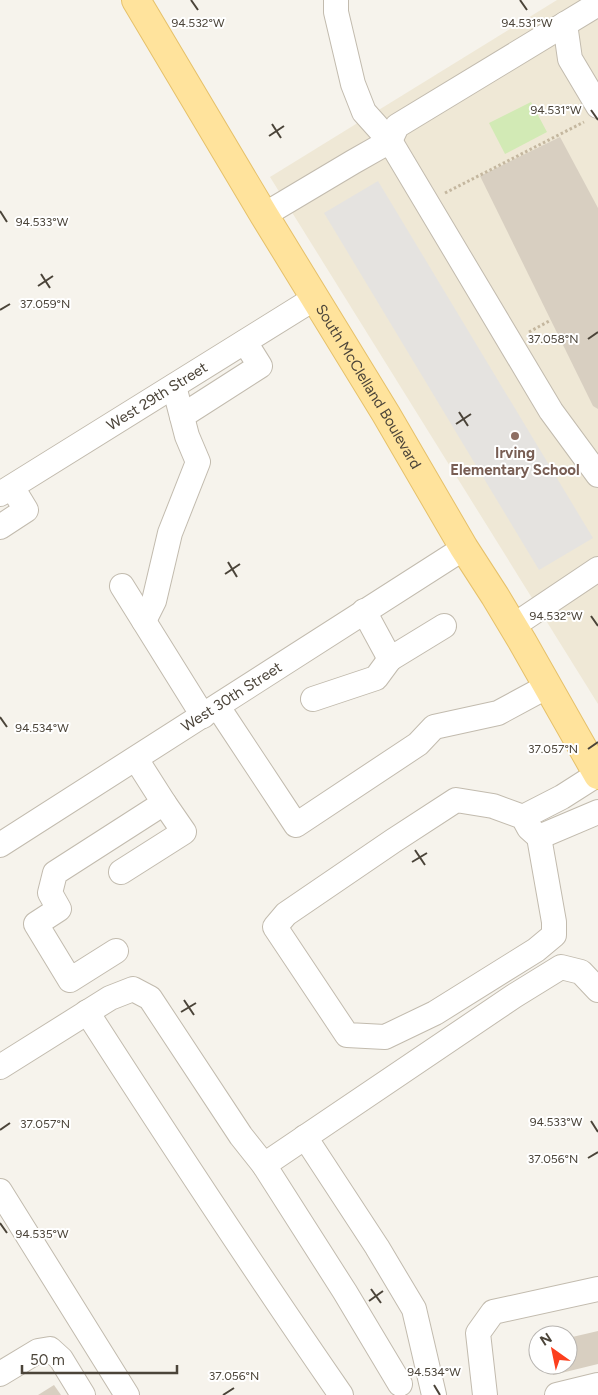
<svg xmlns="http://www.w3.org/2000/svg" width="598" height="1395" font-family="Figtree,sans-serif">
	<rect width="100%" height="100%" fill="#f6f3ec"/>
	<path fill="#efe8d6" d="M 557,0 L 598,0 L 598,704 L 270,177 Z"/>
	<path fill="#d2eab5" d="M 531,102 L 547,132 L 505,154 L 489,123 Z"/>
	<path fill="#e5e3e0" d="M 378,181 L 593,538 L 539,570 L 324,213 Z"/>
	<g fill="#d8cfc1">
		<path d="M 560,137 L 598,208 L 598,409 L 593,406 L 480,176 Z"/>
		<path d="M 598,1331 L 598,1364 L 553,1375 L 551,1365 L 568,1365 L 568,1338 Z"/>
		<path d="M 54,1385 L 61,1395 L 38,1395 Z"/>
	</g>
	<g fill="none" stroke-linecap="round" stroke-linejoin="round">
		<g stroke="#c2bbae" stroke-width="26">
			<g id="minor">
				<path d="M 336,0 L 336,12 L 353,84 L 364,112 L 390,141 L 397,126 L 598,4"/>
				<path d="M 565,24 L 570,59 L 598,106"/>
				<path d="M 264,215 L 353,162 L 390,141 L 551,411 L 598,475"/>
				<path d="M 182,416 L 260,366 L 245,342"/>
				<path id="s1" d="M 0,494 L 315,298"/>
				<path d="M 0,527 L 26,510 L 12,487"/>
				<path d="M 122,586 L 203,716"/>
				<path d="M 364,611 L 390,659 L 444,626"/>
				<path d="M 144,621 L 154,601 L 170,533 L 198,462 L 187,436 L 174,386"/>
				<path d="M 513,626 L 598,569"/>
				<path d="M 313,699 L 376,678 L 390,659"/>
				<path d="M 218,707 L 296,825 L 418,744 L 434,727 L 498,713 L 548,686"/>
				<path d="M 456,800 L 493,806 L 523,817 L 529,828 L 539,837 L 554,922 L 554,935 L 536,950 L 435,1013 L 385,1037 L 347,1035 L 275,927 L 286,914 L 393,841 Z"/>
				<path d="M 523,817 L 562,797 L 598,774"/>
				<path d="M 539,837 L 598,812"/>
				<path id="s2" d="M 0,845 L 464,548"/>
				<path d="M 121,872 L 184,832 L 164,803"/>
				<path d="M 116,951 L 70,980 L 36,924 L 59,909 L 50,893 L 55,873 L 164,803 L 136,759"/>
				<path d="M 87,1012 C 170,1141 254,1269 341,1395"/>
				<path d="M 0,1067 L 110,998 L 133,989 L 150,998 L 241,1136 L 264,1165 L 514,996 L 561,967 L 581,972 L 598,990"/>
				<path d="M 305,1137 L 377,1247 L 414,1309 L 434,1395"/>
				<path d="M 264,1165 L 345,1292 L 400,1384"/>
				<path d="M 0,1191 L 127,1395"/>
				<path d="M 0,1374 L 38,1351 L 50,1349 L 61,1359 L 83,1395"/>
				<path d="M 485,1395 L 478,1333 L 493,1312 L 598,1289"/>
				<path d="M 557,1395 L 598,1385"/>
			</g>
		</g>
		<g stroke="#e6c16a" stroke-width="30">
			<g id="major">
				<path id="s3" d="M 136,0 L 264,215 L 386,414 L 464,548 L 495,596 L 522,641 L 598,775"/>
			</g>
		</g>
		<g stroke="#c4b79f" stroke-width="3" stroke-dasharray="2.5 2.5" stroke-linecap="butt">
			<path d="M 445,193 L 584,122"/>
			<path d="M 529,332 L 551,320"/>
		</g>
		<use href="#minor" stroke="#fff" stroke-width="24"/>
		<use href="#major" stroke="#ffe39c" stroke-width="28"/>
	</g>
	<path fill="none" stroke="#4b4439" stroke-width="2" d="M 191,0 L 198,10M 520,0 L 527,10M 591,110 L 598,120M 272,124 L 281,138M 269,136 L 284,126M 0,211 L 7,222M 41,274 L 50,288M 38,286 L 53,276M 0,310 L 10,304M 588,339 L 598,332M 459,412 L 468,426M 456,424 L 471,414M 228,562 L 237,577M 225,574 L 240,564M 591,616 L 598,626M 0,717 L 7,727M 588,749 L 598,742M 415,850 L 425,865M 412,862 L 427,853M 184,1000 L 194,1015M 181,1012 L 196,1003M 591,1121 L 598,1132M 0,1130 L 10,1123M 588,1158 L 598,1152M 0,1223 L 7,1233M 371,1289 L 381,1303M 369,1301 L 383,1291M 434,1385 L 440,1395M 223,1395 L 234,1388"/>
	<circle fill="#8d6e63" stroke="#fff" stroke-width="2" cx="515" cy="436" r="5"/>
	<g text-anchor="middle" stroke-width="4" stroke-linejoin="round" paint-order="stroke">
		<g font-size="15" fill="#4b4439" stroke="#fff">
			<text dy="5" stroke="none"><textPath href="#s3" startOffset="451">South McClelland Boulevard</textPath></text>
			<text dy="5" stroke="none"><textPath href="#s1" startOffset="185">West 29th Street</textPath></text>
			<text dy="5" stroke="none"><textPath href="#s2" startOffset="275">West 30th Street</textPath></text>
		</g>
		<g font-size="15" font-weight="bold" fill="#785e54" stroke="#fff">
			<text x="515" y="458">Irving<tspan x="515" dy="17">Elementary School</tspan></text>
		</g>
	</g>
	<g font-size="12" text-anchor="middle" fill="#4b4439" stroke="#fff" stroke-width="4" stroke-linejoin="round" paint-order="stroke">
		<text x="198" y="27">94.532°W</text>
		<text x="527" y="27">94.531°W</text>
		<text x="556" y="114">94.531°W</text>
		<text x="42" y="226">94.533°W</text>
		<text x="45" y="308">37.059°N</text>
		<text x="553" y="343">37.058°N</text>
		<text x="556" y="620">94.532°W</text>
		<text x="42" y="732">94.534°W</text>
		<text x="553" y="753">37.057°N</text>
		<text x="556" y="1126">94.533°W</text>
		<text x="45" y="1128">37.057°N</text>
		<text x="553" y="1163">37.056°N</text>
		<text x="42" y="1238">94.535°W</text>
		<text x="434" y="1376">94.534°W</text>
		<text x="234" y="1380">37.056°N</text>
	</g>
	<g transform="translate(553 1350) rotate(327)"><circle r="24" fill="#ffffff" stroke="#b7b4b0"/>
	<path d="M0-4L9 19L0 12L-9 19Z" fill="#fc3f1d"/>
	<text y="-8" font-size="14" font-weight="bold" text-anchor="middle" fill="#4b4439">N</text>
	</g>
	<path d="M22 1365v8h155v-8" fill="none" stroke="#4b4439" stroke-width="2.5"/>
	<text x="30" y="1365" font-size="15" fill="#4b4439" stroke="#ffffff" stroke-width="4" paint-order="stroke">50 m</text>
</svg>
